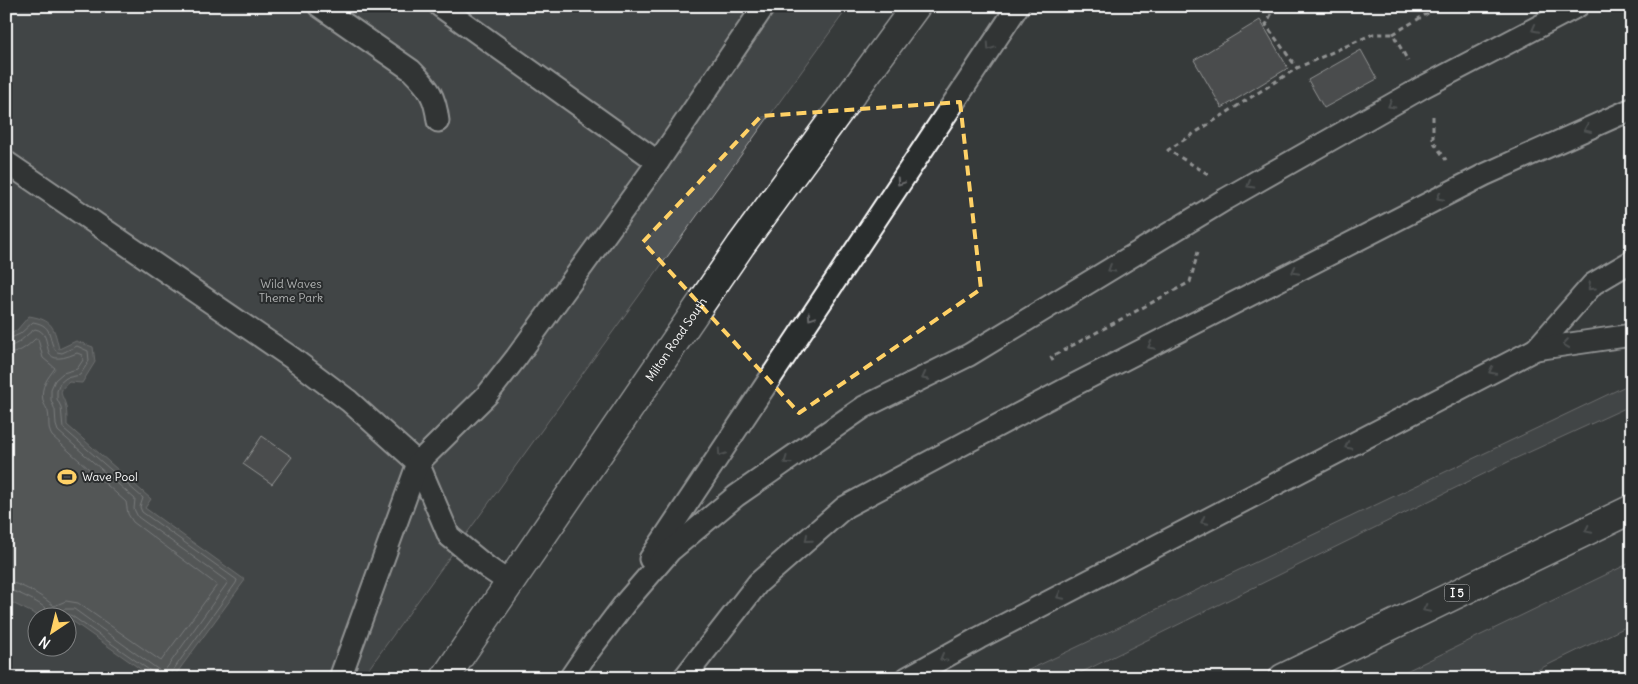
<svg xmlns="http://www.w3.org/2000/svg" width="1638" height="684" font-family="Delius,sans-serif">
	<rect width="100%" height="100%" fill="#373a3b"/>
	<filter id="ink" filterUnits="userSpaceOnUse"><feTurbulence type="fractalNoise" baseFrequency=".02" numOctaves="2"/><feDisplacementMap in="SourceGraphic" scale="10" xChannelSelector="R" yChannelSelector="G"/><feConvolveMatrix kernelMatrix="1 2 1 2 8 2 1 2 1" color-interpolation-filters="sRGB"/></filter>
	<g filter="url(#ink)">
		<g fill="#505354" stroke="#a8a9aa" fill-rule="evenodd">
			<path d="M 6,6 L 849,6 L 362,678 L 6,678 ZM 38,616 L 68,616 L 68,646 L 38,646 Z"/>
			<path d="M 1632,383 L 1632,405 L 1512,460 L 1070,678 L 1012,678 Z"/>
			<path d="M 1632,562 L 1632,624 L 1521,678 L 1392,678 Z"/>
		</g>
		<path fill="#767879" stroke="#adaeaf" d="M 29,316 C 53,320 54,327 59,349 L 76,341 L 93,347 L 95,362 L 82,383 L 69,382 C 55,393 64,395 66,407 C 67,413 67,419 67,425 L 151,499 L 145,508 L 245,580 L 173,678 L 153,678 L 68,618 L 68,616 L 39,616 L 6,600 L 6,337 L 17,330 Z"/>
		<g fill="none" stroke-linecap="round" stroke-linejoin="round">
			<g stroke="#c8c9c9" stroke-width="1">
				<path d="M 6,340 L 20,334 L 33,322 C 56,326 46,340 57,352 L 62,353 L 77,346 L 88,351 L 89,361 L 80,375 L 66,378 L 60,383 L 57,391 L 57,399 L 61,407 L 63,428 L 143,498 L 140,507 L 142,512 L 237,580 L 236,583 L 171,673 L 170,678"/>
				<path d="M 6,347 C 19,346 25,335 35,329 C 58,333 33,372 77,353 L 82,355 L 83,360 L 77,369 L 63,373 L 55,380 L 51,389 L 51,400 L 55,410 L 56,425 L 58,431 L 135,499 L 134,509 L 138,517 L 228,582 L 163,673 L 74,609 L 64,609 L 57,616"/>
				<path d="M 6,354 C 18,354 27,347 35,339 L 38,339 L 43,358 L 55,368 C 48,378 40,386 43,401 C 44,405 47,408 48,412 C 50,420 47,428 52,436 L 126,502 L 128,514 L 133,522 L 217,585 L 161,661 L 78,603 L 66,601 L 54,606 C 44,597 19,582 6,582"/>
				<path d="M 6,589 C 14,590 41,603 46,609 C 48,612 48,613 49,616"/>
				<path d="M 64,616 L 68,614 L 72,616 L 152,672 L 155,678"/>
			</g>
		</g>
		<g fill="#636465" stroke="#fff">
			<path d="M 1260,20 L 1288,68 L 1222,108 L 1194,60 Z"/>
			<path d="M 1361,50 L 1377,79 L 1324,108 L 1308,80 Z"/>
			<path d="M 262,436 L 292,457 L 272,484 L 243,464 Z"/>
		</g>
		<g fill="none" stroke-linecap="round" stroke-linejoin="round">
			<g stroke="#fff" stroke-width="25">
				<g id="lane">
					<path d="M 319,6 L 411,70 C 429,88 435,96 438,121"/>
					<path d="M 440,6 L 658,162"/>
					<path d="M 6,162 L 292,358 L 349,401 L 418,463 L 449,536 L 488,568 L 510,583"/>
					<path d="M 1536,349 L 1593,284 L 1632,261"/>
					<path d="M 650,559 L 1018,6"/>
					<path d="M 586,655 L 626,602 L 670,551 L 736,496 L 864,407 L 969,355 L 1226,199 L 1423,87 L 1578,6"/>
					<path d="M 340,678 L 418,463 L 487,395 L 516,358 L 658,162 L 764,6"/>
					<path d="M 570,678 L 594,643"/>
					<path d="M 684,678 L 758,583 L 845,507 L 1068,388 L 1484,175 L 1632,109"/>
					<path d="M 907,678 L 979,638 L 1536,349 L 1632,335"/>
				</g>
			</g>
			<g stroke="#fff" stroke-width="31">
				<g id="secondary">
					<path id="s1" d="M 445,678 L 741,245 L 916,6"/>
				</g>
			</g>
			<g stroke="#fff" stroke-width="31">
				<path id="highway" d="M 1283,678 L 1632,509"/>
			</g>
			<g stroke="#fff" stroke-width="3" stroke-dasharray="5 4" stroke-linecap="butt">
				<path d="M 1275,6 L 1266,25 L 1297,68"/>
				<path d="M 1393,34 L 1440,6"/>
				<path d="M 1433,116 L 1433,141 L 1446,160"/>
				<path d="M 1208,174 L 1168,150 L 1297,68 L 1373,34 L 1393,34 L 1408,61"/>
				<path d="M 1053,361 L 1051,357 L 1190,282 L 1198,252"/>
			</g>
			<use href="#lane" stroke="#2a2d2e" stroke-width="21"/>
			<use href="#secondary" stroke="#2a2d2e" stroke-width="28"/>
			<use href="#highway" stroke="#2a2d2e" stroke-width="28"/>
		</g>
		<defs><path id="oneway-chevron" d="M-2-3.5L2.5 0L-2 3.5" fill="none" stroke-width="1.6" stroke-linecap="round" stroke-linejoin="round" transform="scale(1.25)"/></defs>
		<g stroke="#6a6c6d">
			<use href="#oneway-chevron" transform="translate(1535 29) rotate(152)"/>
			<use href="#oneway-chevron" transform="translate(990 47) rotate(124)"/>
			<use href="#oneway-chevron" transform="translate(1391 105) rotate(150)"/>
			<use href="#oneway-chevron" transform="translate(1587 129) rotate(156)"/>
			<use href="#oneway-chevron" transform="translate(900 182) rotate(124)"/>
			<use href="#oneway-chevron" transform="translate(1250 185) rotate(150)"/>
			<use href="#oneway-chevron" transform="translate(1440 197) rotate(153)"/>
			<use href="#oneway-chevron" transform="translate(1111 269) rotate(149)"/>
			<use href="#oneway-chevron" transform="translate(1295 271) rotate(153)"/>
			<use href="#oneway-chevron" transform="translate(1591 287) rotate(137)"/>
			<use href="#oneway-chevron" transform="translate(811 317) rotate(124)"/>
			<use href="#oneway-chevron" transform="translate(1566 344) rotate(172)"/>
			<use href="#oneway-chevron" transform="translate(1151 346) rotate(153)"/>
			<use href="#oneway-chevron" transform="translate(1492 371) rotate(153)"/>
			<use href="#oneway-chevron" transform="translate(925 377) rotate(153)"/>
			<use href="#oneway-chevron" transform="translate(1348 446) rotate(153)"/>
			<use href="#oneway-chevron" transform="translate(721 453) rotate(124)"/>
			<use href="#oneway-chevron" transform="translate(787 461) rotate(145)"/>
			<use href="#oneway-chevron" transform="translate(1204 521) rotate(153)"/>
			<use href="#oneway-chevron" transform="translate(1588 530) rotate(154)"/>
			<use href="#oneway-chevron" transform="translate(808 539) rotate(139)"/>
			<use href="#oneway-chevron" transform="translate(1060 596) rotate(153)"/>
			<use href="#oneway-chevron" transform="translate(1426 609) rotate(154)"/>
			<use href="#oneway-chevron" transform="translate(943 658) rotate(151)"/>
		</g>
	</g>
	<path d="M0 0H1638V684H0ZM 960,102 L 981,289 L 799,413 L 643,242 L 761,116 Z" fill="#373a3b" fill-opacity=".55" fill-rule="evenodd"/>
	<path fill="none" stroke="#ffd166" stroke-width="4" stroke-dasharray="10 6" stroke-linejoin="round" d="M 960,102 L 981,289 L 799,413 L 643,242 L 761,116 Z"/>
	<defs>
		<g id="stadium-bare" transform="scale(1.5)"><path d="M0-5a6.5 5 0 1 0 0 10a6.5 5 0 1 0 0-10ZM-3.5-1.8h7v3.6h-7Z" fill="#ffd166" stroke="#2a2d2e" stroke-width="2.5" paint-order="stroke"/></g>
	</defs>
	<g fill-rule="evenodd">
		<use href="#stadium-bare" x="67" y="477"/>
	</g>
	<g text-anchor="middle" stroke-width="4" stroke-linejoin="round" paint-order="stroke">
		<rect fill="#2a2d2e" stroke="#bfc0c0" stroke-width="1" x="1444.5" y="584.5" width="25" height="17" rx="4"/>
		<g font-size="11" font-weight="bold" fill="#fff">
			<text x="1457" y="597">I 5</text>
		</g>
		<g font-size="12" fill="#b0b2b2" stroke="#2a2d2e">
			<text x="291" y="288">Wild Waves<tspan x="291" dy="14">Theme Park</tspan></text>
		</g>
		<g font-size="12" fill="#fff" stroke="#2a2d2e">
			<text dy="4" stroke="none"><textPath href="#s1" startOffset="410">Milton Road South</textPath></text>
		</g>
		<g font-size="12" fill="#fff" stroke="#2a2d2e" text-anchor="start">
			<text x="82" y="481">Wave Pool</text>
		</g>
	</g>
	<rect width="1638" height="684" fill="none" stroke="#2a2d2e" stroke-width="25"/>
	<rect x="12" y="12" width="1613" height="659" fill="none" stroke="#fff" stroke-width="2" filter="url(#ink)"/>
	<g transform="translate(52 632) rotate(215)"><circle r="24" fill="#2a2d2e" stroke="#7f8182"/>
	<path d="M0-4L9 19L0 12L-9 19Z" fill="#ffd166"/>
	<text y="-8" font-size="14" font-weight="bold" text-anchor="middle" fill="#ffffff">N</text>
	</g>
</svg>
